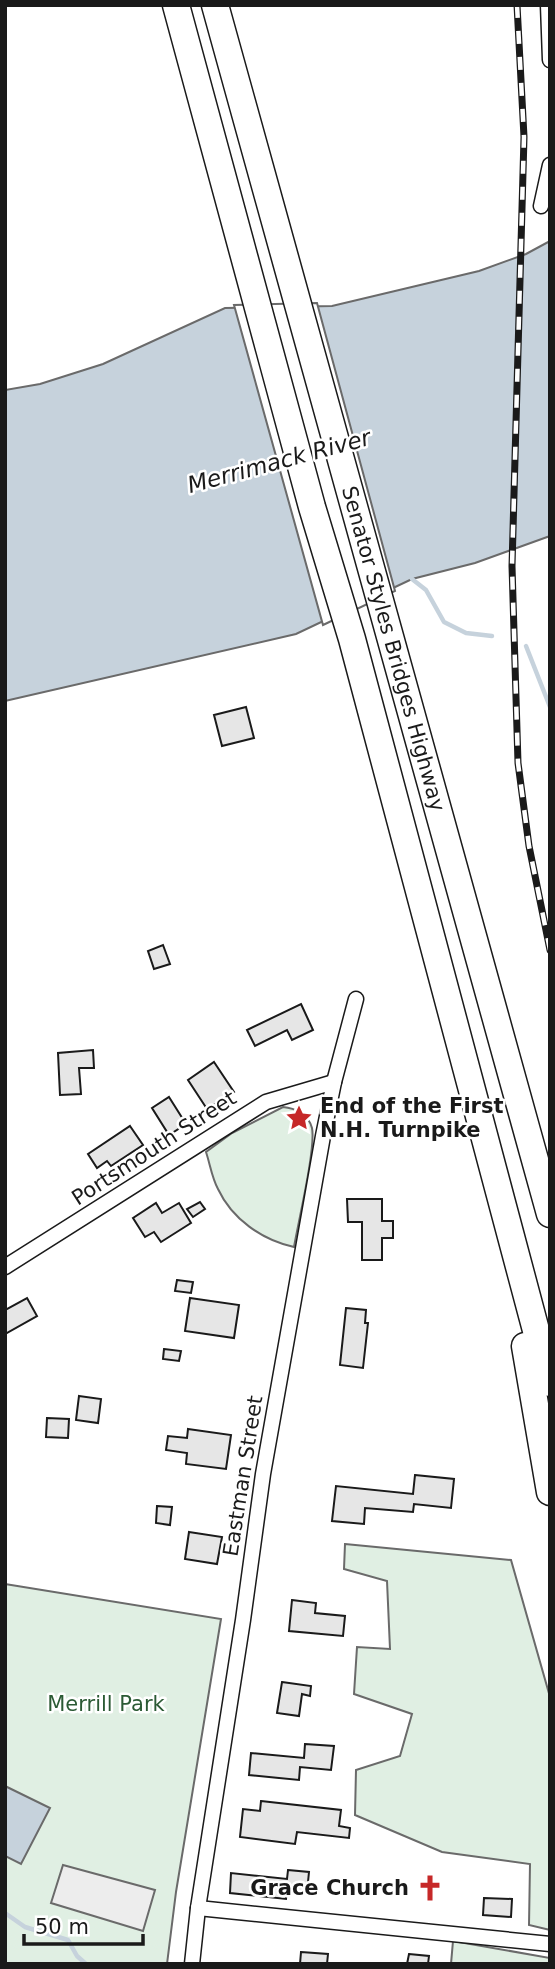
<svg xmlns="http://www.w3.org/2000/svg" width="555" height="1969" font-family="'DejaVu Sans',sans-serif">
	<rect width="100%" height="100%" fill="#fff"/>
	<g fill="#e0efe3" stroke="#6a6a6a" stroke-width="2">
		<path d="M 283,1107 C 295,1108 309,1115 312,1128 C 316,1148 298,1223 294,1247 C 262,1240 232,1219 218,1189 C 212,1178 210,1164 206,1152 L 232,1133 Z"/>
		<path d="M 345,1544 L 511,1560 L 550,1697 L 550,1930 L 529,1925 L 530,1864 L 442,1852 L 355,1815 L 356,1770 L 400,1756 L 412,1714 L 354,1694 L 357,1647 L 390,1649 L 387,1581 L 344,1569 Z"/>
		<path d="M 5,1584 L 221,1619 L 176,1892 L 167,1964 L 5,1964 Z"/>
		<path d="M 453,1941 L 550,1958 L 550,1964 L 451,1964 Z"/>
	</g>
	<path fill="#ededed" stroke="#6a6a6a" stroke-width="2" d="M 63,1865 L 155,1890 L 143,1931 L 51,1903 Z"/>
	<g fill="#c6d2dc" stroke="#6a6a6a" stroke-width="2">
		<path d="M 550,241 L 550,536 L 475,563 L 412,579 L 296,634 L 5,701 L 5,390 L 40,384 L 103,364 L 225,308 L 332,306 L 479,271 L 526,254 Z"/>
		<path d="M 5,1786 L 50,1808 L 21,1864 L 5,1856 Z"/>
	</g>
	<path fill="#fff" stroke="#6a6a6a" stroke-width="2" d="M 317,303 L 395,591 L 323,625 L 234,305 Z"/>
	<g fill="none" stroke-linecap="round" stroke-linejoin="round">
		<g stroke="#c6d2dc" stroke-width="4.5">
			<path d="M 410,574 L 412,579 L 426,590 L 444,622 L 466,633 L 492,636"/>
			<path d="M 526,646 L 550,707"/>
			<path d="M 5,1913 L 25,1927 L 68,1940 L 77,1956 L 86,1964"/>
		</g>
	</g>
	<g fill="#e6e6e6" stroke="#1a1a1a" stroke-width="2">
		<path d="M 246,707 L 254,738 L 222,746 L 214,715 Z"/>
		<path d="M 163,945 L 170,964 L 154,969 L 148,951 Z"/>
		<path d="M 301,1004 L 313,1030 L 292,1040 L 287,1030 L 255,1046 L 247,1030 Z"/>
		<path d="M 93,1050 L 94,1068 L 79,1068 L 81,1094 L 60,1095 L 58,1053 Z"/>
		<path d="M 214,1062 L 234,1092 L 207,1109 L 188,1080 Z"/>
		<path d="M 169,1097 L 186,1124 L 169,1135 L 152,1108 Z"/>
		<path d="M 130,1126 L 143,1145 L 111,1166 L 107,1161 L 97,1168 L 88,1154 Z"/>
		<path d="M 347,1199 L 382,1199 L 382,1221 L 393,1221 L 393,1238 L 382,1238 L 382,1260 L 362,1260 L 362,1222 L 348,1222 Z"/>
		<path d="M 200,1202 L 205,1209 L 193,1217 L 187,1209 Z"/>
		<path d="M 156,1203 L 162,1213 L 179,1203 L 191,1223 L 161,1242 L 154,1232 L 145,1237 L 133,1218 Z"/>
		<path d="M 177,1280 L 193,1282 L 191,1293 L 175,1291 Z"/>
		<path d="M 27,1298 L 37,1316 L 5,1334 L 5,1310 Z"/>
		<path d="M 190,1298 L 239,1305 L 234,1338 L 185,1331 Z"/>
		<path d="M 346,1308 L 366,1310 L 365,1323 L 368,1323 L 363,1368 L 340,1365 Z"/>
		<path d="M 164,1349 L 181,1351 L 179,1361 L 163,1359 Z"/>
		<path d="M 79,1396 L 101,1399 L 98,1423 L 76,1420 Z"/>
		<path d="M 47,1418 L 69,1419 L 68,1438 L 46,1437 Z"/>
		<path d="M 188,1429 L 231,1435 L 226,1469 L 186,1464 L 187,1453 L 166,1450 L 168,1436 L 187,1438 Z"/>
		<path d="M 415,1475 L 454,1479 L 451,1508 L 414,1504 L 413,1512 L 365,1508 L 364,1524 L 332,1521 L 336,1486 L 413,1494 Z"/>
		<path d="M 157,1506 L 172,1507 L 170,1525 L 156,1523 Z"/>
		<path d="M 189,1532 L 222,1537 L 217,1564 L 185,1559 Z"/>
		<path d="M 292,1600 L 316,1603 L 315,1613 L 345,1616 L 343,1636 L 289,1631 Z"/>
		<path d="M 282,1682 L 311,1686 L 310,1696 L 302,1694 L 299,1716 L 277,1713 Z"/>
		<path d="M 305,1744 L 334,1746 L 331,1770 L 300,1767 L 299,1780 L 249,1775 L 251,1753 L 304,1758 Z"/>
		<path d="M 261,1801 L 341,1810 L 339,1826 L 350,1828 L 349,1838 L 297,1832 L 295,1844 L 240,1837 L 243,1809 L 260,1811 Z"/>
		<path d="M 288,1870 L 309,1872 L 307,1892 L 287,1890 L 286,1899 L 230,1893 L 231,1873 L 287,1879 Z"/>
		<path d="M 484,1898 L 512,1899 L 511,1917 L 483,1915 Z"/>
		<path d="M 301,1952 L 328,1954 L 327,1964 L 300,1964 Z"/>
		<path d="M 409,1954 L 429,1956 L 428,1964 L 407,1964 Z"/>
	</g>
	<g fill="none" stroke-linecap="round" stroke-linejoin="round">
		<g stroke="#1a1a1a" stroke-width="17">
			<g id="minor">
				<path d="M 548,5 L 550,60"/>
				<path d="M 541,206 L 550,165"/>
				<path d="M 5,1267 L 266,1102 L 334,1082"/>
				<path d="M 198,1908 L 550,1944"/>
				<path d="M 192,1964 L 198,1908 L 243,1620 L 263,1474 L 323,1136 L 334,1082 L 356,999"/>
			</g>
		</g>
		<g stroke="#1a1a1a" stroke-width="29">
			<g id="motorway">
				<path d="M 176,5 L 312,507 L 352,639 L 550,1383"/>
				<path id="s1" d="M 215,5 L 550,1214"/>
				<path d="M 525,1346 L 550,1492"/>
			</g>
		</g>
		<use href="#minor" stroke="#fff" stroke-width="14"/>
		<use href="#motorway" stroke="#fff" stroke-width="26"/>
		<g stroke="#1a1a1a" stroke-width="7">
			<path id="rail" d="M 517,5 L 524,137 L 512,566 L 518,763 L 529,846 L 550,950"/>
		</g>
		<use href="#rail" stroke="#fff" stroke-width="4.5" stroke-dasharray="13" stroke-linecap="butt"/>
	</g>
	<defs>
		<g id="sight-bare" transform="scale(2.1)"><path d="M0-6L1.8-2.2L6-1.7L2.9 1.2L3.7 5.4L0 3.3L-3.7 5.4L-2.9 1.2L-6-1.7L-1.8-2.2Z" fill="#c62828" stroke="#fff" stroke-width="2.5" paint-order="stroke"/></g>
		<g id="church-bare" transform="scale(2.1)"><path d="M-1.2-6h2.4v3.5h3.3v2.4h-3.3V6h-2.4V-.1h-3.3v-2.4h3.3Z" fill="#c62828" stroke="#fff" stroke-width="2.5" paint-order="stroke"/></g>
	</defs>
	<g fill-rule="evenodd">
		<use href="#sight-bare" x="299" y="1118"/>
		<use href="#church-bare" x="430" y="1888"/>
	</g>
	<g text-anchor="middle" stroke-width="5" stroke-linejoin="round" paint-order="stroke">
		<g font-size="21" fill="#1a1a1a" stroke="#fff">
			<text dy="7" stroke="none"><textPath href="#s1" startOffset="668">Senator Styles Bridges Highway</textPath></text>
			<text transform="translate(154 1148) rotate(-33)" y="7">Portsmouth Street</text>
			<text transform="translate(243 1476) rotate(-81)" y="7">Eastman Street</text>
		</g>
		<g font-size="21" font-weight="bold" fill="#1a1a1a" stroke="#fff" text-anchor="start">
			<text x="320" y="1113">End of the First<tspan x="320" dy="24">N.H. Turnpike</tspan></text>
			<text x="409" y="1895" text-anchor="end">Grace Church</text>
		</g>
		<g font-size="21" fill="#2b5a34" stroke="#fff">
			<text x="106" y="1711">Merrill Park</text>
		</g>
		<g font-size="23" font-style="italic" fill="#1a1a1a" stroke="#fff">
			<text transform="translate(279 461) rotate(-15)" y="8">Merrimack River</text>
		</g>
	</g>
	<rect width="555" height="1969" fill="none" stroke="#1a1a1a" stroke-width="14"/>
	<path d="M24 1934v10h119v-10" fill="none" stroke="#1a1a1a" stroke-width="3.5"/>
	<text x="35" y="1934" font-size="21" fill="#1a1a1a" stroke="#ffffff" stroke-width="5" paint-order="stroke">50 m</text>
</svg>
